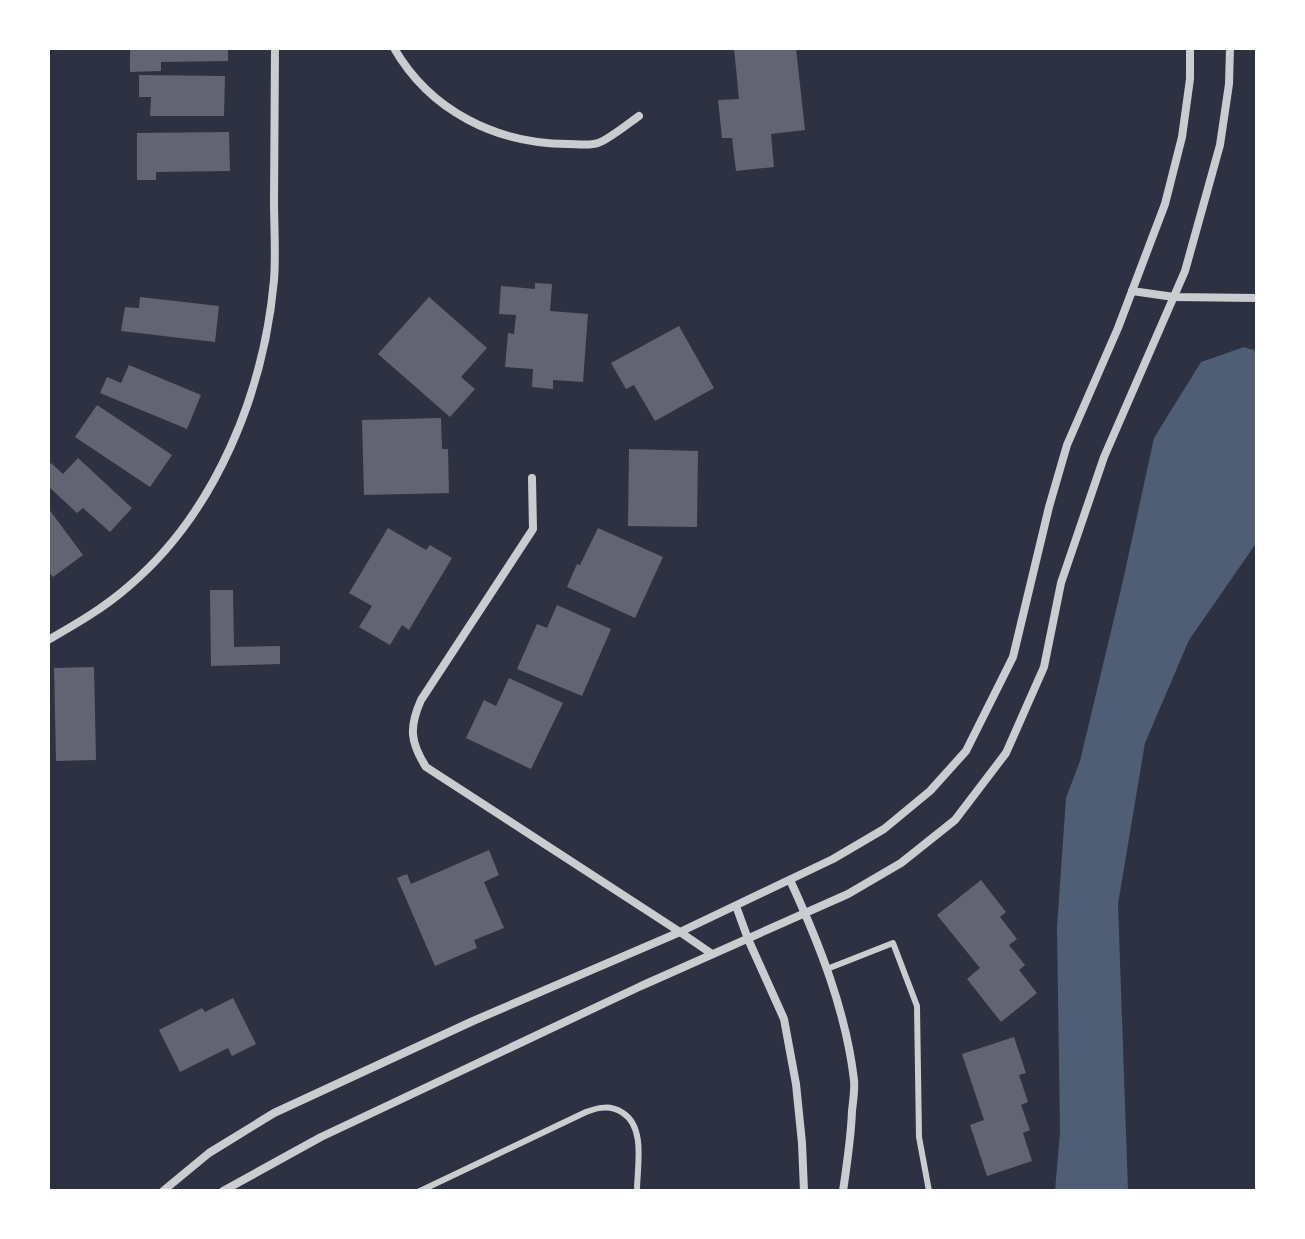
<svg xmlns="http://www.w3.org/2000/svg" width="1305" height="1239" font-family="'PT Sans',sans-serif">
	<rect width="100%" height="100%" fill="#2d3142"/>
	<path fill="#4f5d75" d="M 1244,347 L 1257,351 L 1257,542 L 1189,640 L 1145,743 L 1118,904 L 1128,1191 L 1055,1191 L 1060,1132 L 1057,927 L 1066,798 L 1080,761 L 1122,585 L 1154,438 L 1201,362 Z"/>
	<g fill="#626471">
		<path d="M 130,48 L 228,48 L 228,61 L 161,62 L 161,71 L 130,72 Z"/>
		<path d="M 734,48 L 796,48 L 805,130 L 771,134 L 774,167 L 736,171 L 732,138 L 722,138 L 718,100 L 739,99 Z"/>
		<path d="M 139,75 L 225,76 L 224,116 L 150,116 L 151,97 L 139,97 Z"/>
		<path d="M 229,132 L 230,171 L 156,172 L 156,180 L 137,180 L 137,133 Z"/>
		<path d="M 535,283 L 552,284 L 550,311 L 588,314 L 583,382 L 553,380 L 553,389 L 532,387 L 533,369 L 505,367 L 508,333 L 514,334 L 516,315 L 499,314 L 501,286 L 535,289 Z"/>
		<path d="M 140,297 L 219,306 L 215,342 L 121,331 L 125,307 L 139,308 Z"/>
		<path d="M 429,297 L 487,348 L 461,377 L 475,389 L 450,417 L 378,354 Z"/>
		<path d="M 679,326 L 714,388 L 655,421 L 634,385 L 626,389 L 611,363 Z"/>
		<path d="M 129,365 L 201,395 L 187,429 L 100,393 L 107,377 L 121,383 Z"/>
		<path d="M 97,405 L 172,455 L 150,487 L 75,437 Z"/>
		<path d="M 441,418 L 442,449 L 448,449 L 449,493 L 364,495 L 362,420 Z"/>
		<path d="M 629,449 L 698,451 L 697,527 L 628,526 Z"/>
		<path d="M 78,458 L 132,508 L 110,532 L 83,508 L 77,513 L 48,486 L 48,467 L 51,463 L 63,474 Z"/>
		<path d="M 48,508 L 83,555 L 53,577 L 48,571 Z"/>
		<path d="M 388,528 L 426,550 L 430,545 L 452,558 L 409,630 L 402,625 L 390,645 L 359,627 L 372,606 L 349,593 Z"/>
		<path d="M 598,528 L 663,557 L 635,618 L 567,587 L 577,564 L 580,565 Z"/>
		<path d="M 210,590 L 233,590 L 234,647 L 280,646 L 280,664 L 211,666 Z"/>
		<path d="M 557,605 L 611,629 L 582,696 L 517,669 L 537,624 L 547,628 Z"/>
		<path d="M 94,667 L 96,760 L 56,761 L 54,668 Z"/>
		<path d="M 509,678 L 563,703 L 531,769 L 466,738 L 484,700 L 496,706 Z"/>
		<path d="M 489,850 L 499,875 L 484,882 L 504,928 L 474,940 L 477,948 L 435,966 L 397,878 L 407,874 L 411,884 Z"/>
		<path d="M 981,880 L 1006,912 L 1000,917 L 1017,939 L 1009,945 L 1025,965 L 1019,970 L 1037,993 L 1001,1022 L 967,979 L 980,968 L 937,915 Z"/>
		<path d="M 233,998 L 256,1044 L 232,1056 L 228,1048 L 180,1072 L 159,1030 L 202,1008 L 205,1012 Z"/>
		<path d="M 1014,1037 L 1026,1073 L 1019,1075 L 1028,1102 L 1021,1105 L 1030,1130 L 1023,1133 L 1032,1161 L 987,1176 L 970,1125 L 984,1120 L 962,1054 Z"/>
	</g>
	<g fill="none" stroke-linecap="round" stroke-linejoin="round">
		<g stroke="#caccd0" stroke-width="6">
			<path d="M 827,969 L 893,943 L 917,1006 L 919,1137 L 929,1191"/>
			<path d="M 420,1191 L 586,1112 C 599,1107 611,1105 623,1113 C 646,1128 637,1167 637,1191"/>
		</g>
		<g stroke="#caccd0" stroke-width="8">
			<path d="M 394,48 C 430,111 497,144 568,144 C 577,144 590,146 598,143 C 608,140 629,123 639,116"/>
			<path d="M 1132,291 L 1174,297 L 1257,298"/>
			<path d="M 532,478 L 533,529 L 421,700 C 409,727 410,742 426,767 L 680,932 L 712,954"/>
			<path d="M 48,640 C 76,624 104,608 129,586 C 216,512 264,392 274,280 C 276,253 274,227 274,200 C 274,150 275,99 275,48"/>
			<path d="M 790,880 C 819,943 846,1011 854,1080 C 855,1090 853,1101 852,1111 C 851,1138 847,1164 843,1191"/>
			<path d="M 736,906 L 748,939 L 784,1019 L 796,1084 L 802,1143 L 804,1191"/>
			<path d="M 163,1191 L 209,1153 L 274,1113 L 473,1021 L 680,932 L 833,859 L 884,829 L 930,791 L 966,751 L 1013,657 L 1049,507 L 1067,445 L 1118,328 L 1165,204 L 1182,137 L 1190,79 L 1190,48"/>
			<path d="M 223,1191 L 321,1137 L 641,986 L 848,894 L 901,863 L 955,820 L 1006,753 L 1044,667 L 1061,583 L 1104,457 L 1185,271 L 1220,145 L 1229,84 L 1230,48"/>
		</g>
	</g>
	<rect width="1305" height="1239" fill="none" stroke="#ffffff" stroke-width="100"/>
</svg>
